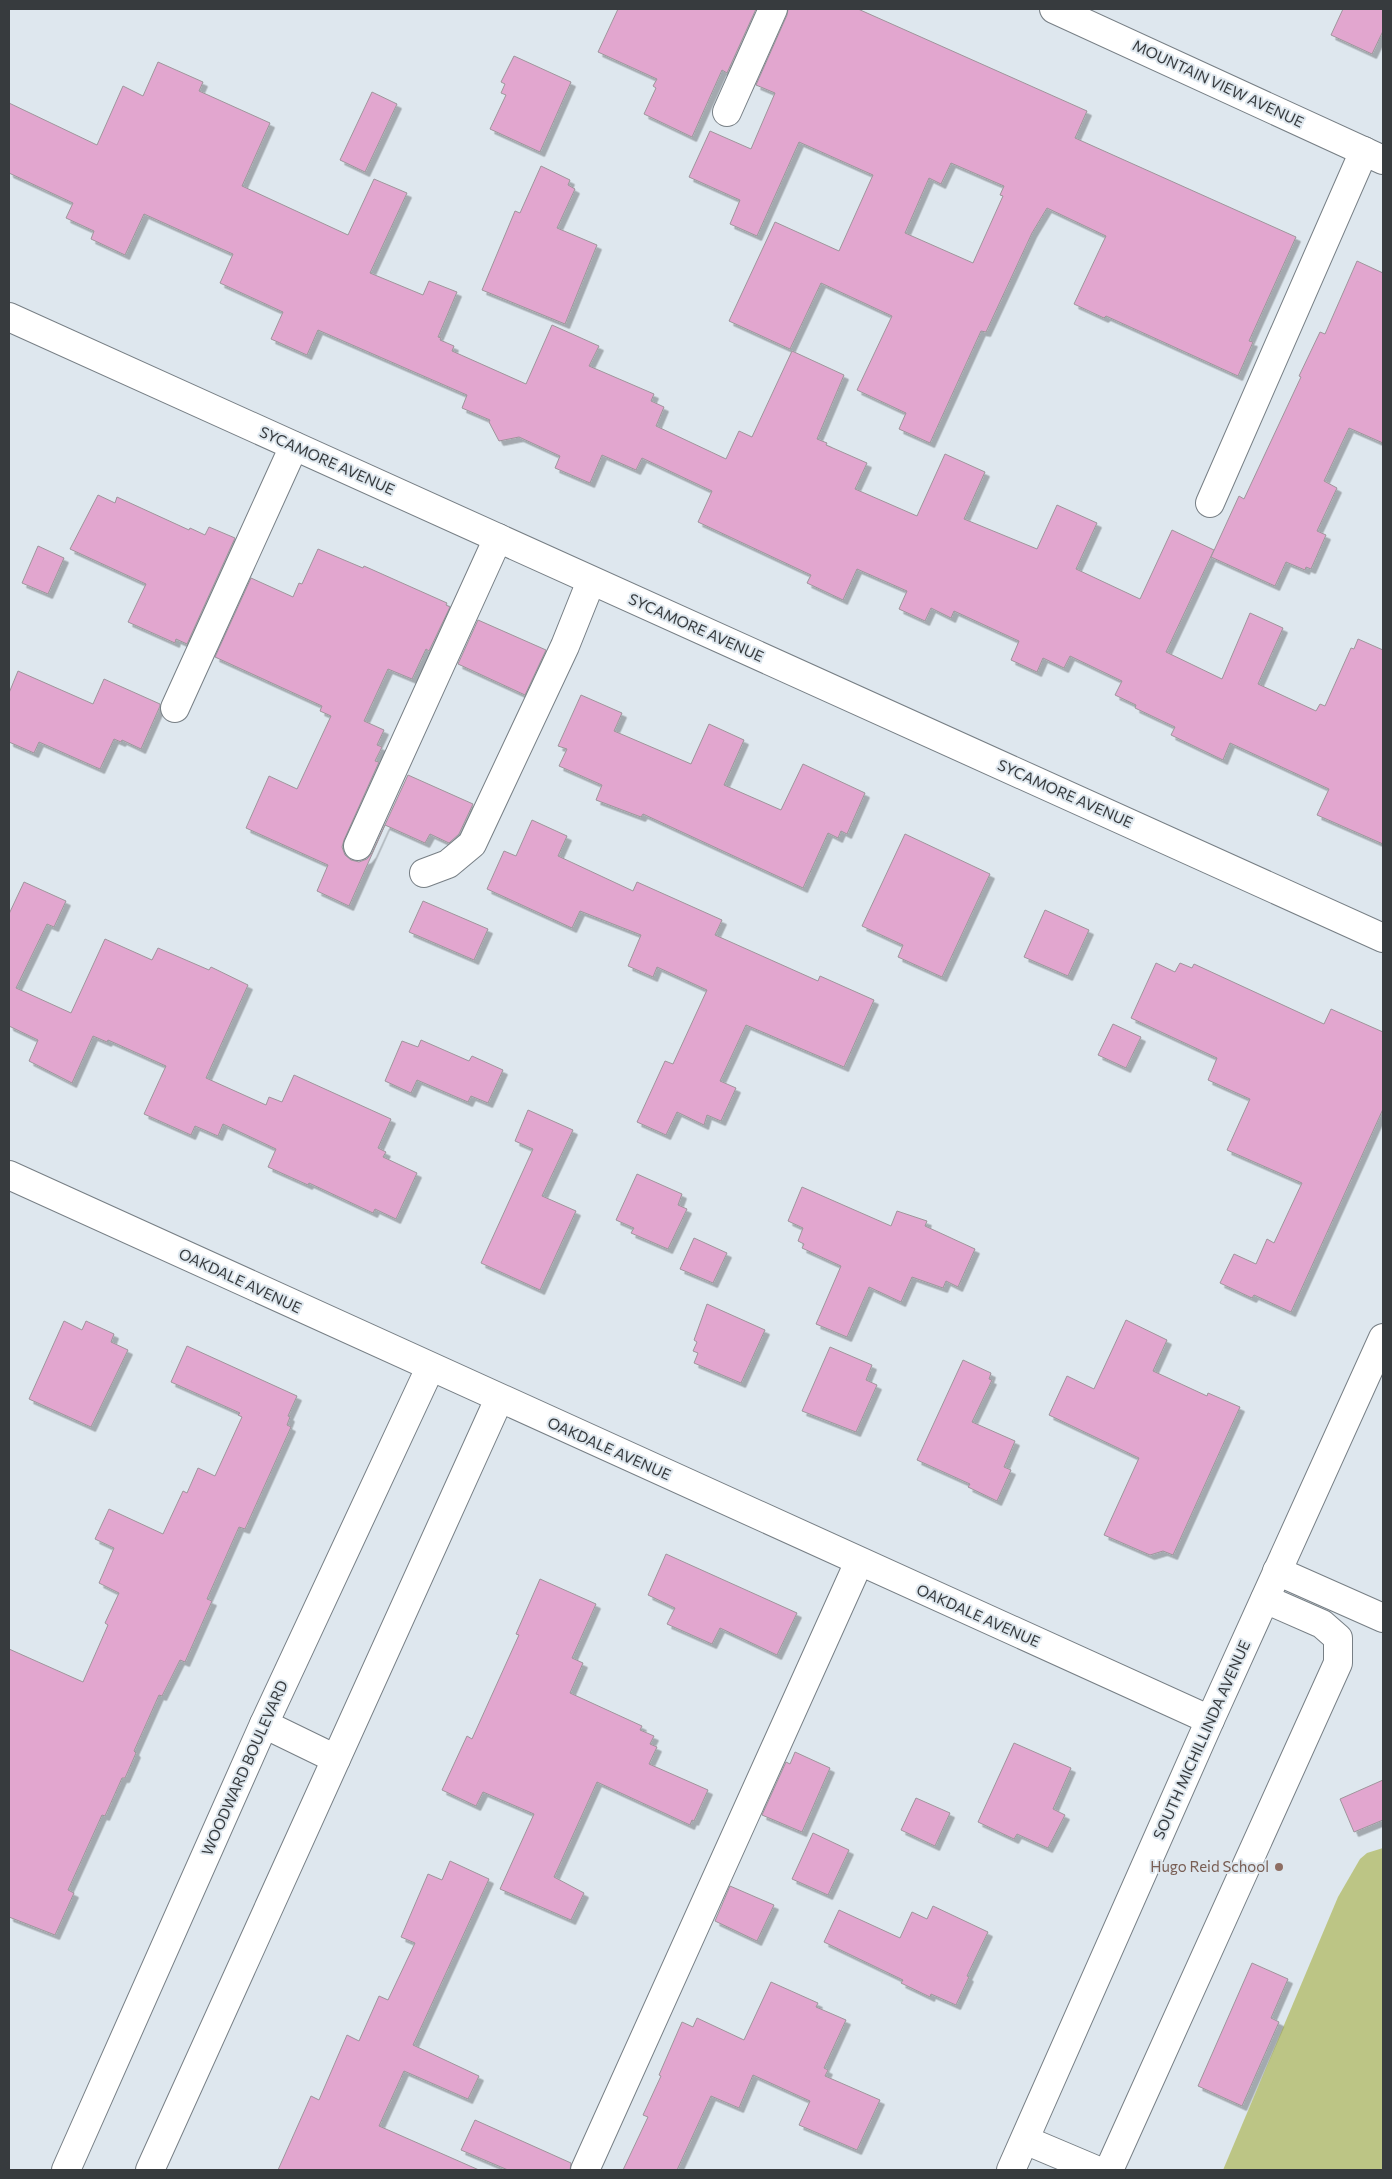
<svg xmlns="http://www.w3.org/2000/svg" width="1392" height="2179" font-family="Commissioner,sans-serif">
	<defs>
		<filter id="shadow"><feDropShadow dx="4.5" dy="4.5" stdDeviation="0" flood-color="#0004"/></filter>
	</defs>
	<rect width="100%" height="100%" fill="#dee7ee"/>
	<path fill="#bcc585" d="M 1383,1848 L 1383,2170 L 1223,2170 L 1338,1897 L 1360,1859 L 1367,1853 Z"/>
	<g fill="#e2a6cf" stroke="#9e959b" fill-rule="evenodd" filter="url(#shadow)">
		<path d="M 618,9 L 756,9 L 727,73 L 722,70 L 692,137 L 644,114 L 656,88 L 653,86 L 657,79 L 598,52 Z"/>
		<path d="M 788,9 L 858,9 L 1087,111 L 1075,138 L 1296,237 L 1249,341 L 1253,342 L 1238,376 L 1106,316 L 1104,318 L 1074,304 L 1106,236 L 1047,208 L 1032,233 L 986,332 L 981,331 L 930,443 L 899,429 L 906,413 L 857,390 L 892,316 L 821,283 L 790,349 L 729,321 L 775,222 L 839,251 L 873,175 L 799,142 L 757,236 L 730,224 L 740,200 L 689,177 L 710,131 L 751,149 L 775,93 L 756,85 L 787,15 ZM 951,163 L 1004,186 L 1000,195 L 1003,196 L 973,263 L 905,233 L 929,178 L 941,184 Z"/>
		<path d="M 1343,9 L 1383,9 L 1383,31 L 1372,54 L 1331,35 Z"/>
		<path d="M 514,56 L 571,82 L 540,152 L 490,129 L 506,95 L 501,93 L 505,84 L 501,82 Z"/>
		<path d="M 158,62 L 203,82 L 199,91 L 270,123 L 242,186 L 348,235 L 374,179 L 407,193 L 370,273 L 423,295 L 429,281 L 457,292 L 438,337 L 441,338 L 440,340 L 454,346 L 452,351 L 526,384 L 552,325 L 599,346 L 589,366 L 654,394 L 651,401 L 664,407 L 656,426 L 726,459 L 739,431 L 752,437 L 792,351 L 844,375 L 817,439 L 827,443 L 826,445 L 867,463 L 855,489 L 917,516 L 945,454 L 985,472 L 964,519 L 1037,549 L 1057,505 L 1097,523 L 1076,569 L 1140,599 L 1172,530 L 1214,550 L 1166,652 L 1222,679 L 1250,613 L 1283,628 L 1258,684 L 1316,711 L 1320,704 L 1325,706 L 1351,648 L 1354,649 L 1358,639 L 1383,650 L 1383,844 L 1317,815 L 1329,789 L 1230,743 L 1223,760 L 1171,735 L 1175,727 L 1135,708 L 1136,705 L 1115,695 L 1122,681 L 1070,656 L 1064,668 L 1043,658 L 1037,672 L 1011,660 L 1019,641 L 954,611 L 951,618 L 931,608 L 925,621 L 899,609 L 907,591 L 857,569 L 843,600 L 807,583 L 811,575 L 698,522 L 712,491 L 642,458 L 636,470 L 602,455 L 590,483 L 555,468 L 560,456 L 519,437 L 499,441 L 489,422 L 490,420 L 462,408 L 467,395 L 318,330 L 307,355 L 271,339 L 283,312 L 220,283 L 233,254 L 144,214 L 125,255 L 91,239 L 94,231 L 66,218 L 73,203 L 9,173 L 9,103 L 97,145 L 123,86 L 143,96 Z"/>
		<path d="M 372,92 L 397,104 L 365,172 L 340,160 Z"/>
		<path d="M 541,166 L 570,180 L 568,185 L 575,189 L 557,228 L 597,245 L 565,324 L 482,290 L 515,211 L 520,213 Z"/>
		<path d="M 1357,261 L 1383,273 L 1383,443 L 1349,428 L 1324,481 L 1337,488 L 1317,531 L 1326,535 L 1311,569 L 1306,567 L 1305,570 L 1286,562 L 1275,586 L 1211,557 L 1239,496 L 1244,499 L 1301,377 L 1299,376 L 1320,332 L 1325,334 Z"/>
		<path d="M 98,495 L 115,503 L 117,497 L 189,530 L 190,528 L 205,535 L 209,527 L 235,538 L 187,644 L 176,639 L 175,643 L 128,622 L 146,584 L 70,549 Z"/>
		<path d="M 38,546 L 64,558 L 48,594 L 22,583 Z"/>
		<path d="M 318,549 L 363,568 L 364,566 L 447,603 L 446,605 L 450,607 L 429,651 L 426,649 L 412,679 L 388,669 L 364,721 L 384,730 L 377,745 L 382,747 L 375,761 L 379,762 L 344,840 L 342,847 L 345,855 L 351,860 L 359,862 L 367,859 L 372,853 L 408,775 L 473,804 L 459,834 L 449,843 L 430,834 L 425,843 L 385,825 L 349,906 L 317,891 L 328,865 L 246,828 L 269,776 L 297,789 L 331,716 L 320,711 L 322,706 L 215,657 L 251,578 L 293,597 L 299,583 L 302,584 Z"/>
		<path d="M 478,620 L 546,650 L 525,695 L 458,664 Z"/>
		<path d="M 18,671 L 93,704 L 104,679 L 160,704 L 160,706 L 141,749 L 122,740 L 121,742 L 114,739 L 100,769 L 39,742 L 34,753 L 9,742 L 9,693 Z"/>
		<path d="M 581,695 L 622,713 L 614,731 L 691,764 L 709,724 L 744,740 L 724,785 L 781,810 L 803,764 L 865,793 L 847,834 L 841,831 L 838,838 L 828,833 L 803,888 L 643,814 L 641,817 L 596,800 L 602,785 L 559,766 L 567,749 L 558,746 Z"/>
		<path d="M 532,820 L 567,836 L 558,856 L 633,891 L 637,882 L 722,920 L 715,935 L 818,981 L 820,976 L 874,1000 L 844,1067 L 746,1025 L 720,1081 L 736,1088 L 721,1121 L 707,1115 L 704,1125 L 677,1112 L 666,1135 L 637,1122 L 665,1061 L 673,1064 L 707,990 L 657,967 L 653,977 L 628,966 L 641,935 L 580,911 L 572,928 L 487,889 L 504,851 L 516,856 Z"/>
		<path d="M 905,834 L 990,874 L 942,977 L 898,957 L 903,945 L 862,926 Z"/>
		<path d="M 24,882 L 66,901 L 54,927 L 47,924 L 16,988 L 71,1013 L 105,939 L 152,960 L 158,948 L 209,970 L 211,967 L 248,985 L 206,1078 L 266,1105 L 269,1097 L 282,1102 L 294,1075 L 391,1119 L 378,1148 L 386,1152 L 383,1157 L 417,1173 L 396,1219 L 375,1209 L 373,1213 L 309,1183 L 308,1185 L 268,1167 L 276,1149 L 223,1124 L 218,1136 L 195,1126 L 191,1135 L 144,1114 L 166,1066 L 108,1040 L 107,1042 L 93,1036 L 72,1083 L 29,1061 L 38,1040 L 9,1026 L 9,914 Z"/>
		<path d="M 423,901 L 488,929 L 474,960 L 409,932 Z"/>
		<path d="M 1045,910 L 1089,930 L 1068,976 L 1024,957 Z"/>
		<path d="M 1156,963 L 1175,972 L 1180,963 L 1192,968 L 1194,964 L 1324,1024 L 1331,1009 L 1383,1032 L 1383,1109 L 1291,1312 L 1254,1295 L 1252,1298 L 1220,1283 L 1234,1254 L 1256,1264 L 1267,1239 L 1274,1243 L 1302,1183 L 1227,1150 L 1250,1099 L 1208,1080 L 1217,1058 L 1131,1018 Z"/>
		<path d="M 1113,1024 L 1141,1037 L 1126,1068 L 1098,1055 Z"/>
		<path d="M 421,1040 L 469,1061 L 472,1056 L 503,1070 L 488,1103 L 471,1096 L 468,1102 L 417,1080 L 411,1093 L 385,1081 L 402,1041 L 418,1047 Z"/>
		<path d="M 528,1110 L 573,1130 L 542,1196 L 576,1211 L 540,1290 L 481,1263 L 533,1149 L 515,1141 Z"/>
		<path d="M 637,1174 L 682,1194 L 678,1205 L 687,1209 L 668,1249 L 631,1233 L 634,1228 L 616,1220 Z"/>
		<path d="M 802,1187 L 891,1226 L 897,1211 L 927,1221 L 925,1226 L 975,1249 L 958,1287 L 946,1281 L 943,1288 L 912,1277 L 901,1302 L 869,1287 L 847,1337 L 816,1324 L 841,1266 L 802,1248 L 804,1244 L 798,1241 L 803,1228 L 788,1221 Z"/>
		<path d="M 694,1238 L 727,1253 L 713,1283 L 680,1269 Z"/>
		<path d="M 707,1304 L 765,1330 L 741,1383 L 694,1363 L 698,1353 L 693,1351 L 697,1342 L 694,1340 Z"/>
		<path d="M 1126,1320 L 1167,1340 L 1153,1371 L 1207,1396 L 1208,1393 L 1240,1407 L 1173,1555 L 1163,1551 L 1150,1555 L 1104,1535 L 1139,1458 L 1049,1415 L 1067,1376 L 1094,1389 Z"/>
		<path d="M 64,1321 L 82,1330 L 86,1321 L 114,1334 L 111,1342 L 128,1350 L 91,1427 L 29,1399 Z"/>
		<path d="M 187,1346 L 297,1396 L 288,1416 L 290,1417 L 287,1425 L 291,1427 L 245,1529 L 239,1527 L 207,1599 L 212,1601 L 185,1662 L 180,1660 L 162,1696 L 159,1695 L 134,1751 L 136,1753 L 125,1778 L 122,1778 L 105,1816 L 102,1815 L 68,1890 L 74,1893 L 55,1935 L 9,1917 L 9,1649 L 83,1682 L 108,1625 L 105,1623 L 119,1593 L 99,1583 L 114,1548 L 95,1539 L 109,1509 L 163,1534 L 183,1491 L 187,1493 L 198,1468 L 215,1476 L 242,1417 L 238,1415 L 240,1413 L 171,1382 Z"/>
		<path d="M 830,1347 L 872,1365 L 866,1380 L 877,1385 L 856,1432 L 802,1411 Z"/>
		<path d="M 963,1360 L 991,1373 L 989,1379 L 992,1380 L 972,1422 L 1015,1441 L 1004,1467 L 1011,1470 L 997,1501 L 968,1487 L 970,1484 L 917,1460 Z"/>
		<path d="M 666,1554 L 797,1613 L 777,1655 L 720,1628 L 712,1644 L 667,1624 L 675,1608 L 648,1595 Z"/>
		<path d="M 540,1579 L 596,1604 L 572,1658 L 583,1663 L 570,1693 L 642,1726 L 640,1730 L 654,1736 L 650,1744 L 657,1747 L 649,1764 L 708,1790 L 694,1821 L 692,1820 L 690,1825 L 597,1782 L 554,1877 L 584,1893 L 571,1920 L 500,1889 L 534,1814 L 483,1792 L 476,1806 L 442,1790 L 467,1736 L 472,1739 L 519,1635 L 516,1634 Z"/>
		<path d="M 1014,1743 L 1071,1768 L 1053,1809 L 1065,1815 L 1048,1848 L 1017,1834 L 1014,1839 L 978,1822 Z"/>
		<path d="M 795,1752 L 830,1768 L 802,1832 L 762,1815 L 786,1762 L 790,1764 Z"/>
		<path d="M 1383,1780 L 1383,1820 L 1354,1832 L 1340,1799 Z"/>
		<path d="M 916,1798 L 950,1813 L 935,1846 L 901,1830 Z"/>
		<path d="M 813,1833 L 849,1850 L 828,1895 L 792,1879 Z"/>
		<path d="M 450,1861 L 489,1879 L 413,2045 L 479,2076 L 468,2099 L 404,2071 L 379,2126 L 479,2170 L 278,2170 L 311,2096 L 319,2100 L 347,2035 L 359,2041 L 379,1996 L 388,2000 L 415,1943 L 401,1937 L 428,1874 L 442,1880 Z"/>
		<path d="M 730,1886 L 774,1905 L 757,1941 L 715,1921 Z"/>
		<path d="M 933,1906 L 988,1932 L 967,1976 L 969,1977 L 956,2005 L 931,1994 L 930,1997 L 901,1983 L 903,1980 L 824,1942 L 839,1910 L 900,1938 L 912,1912 L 927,1919 Z"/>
		<path d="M 1252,1963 L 1288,1979 L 1271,2018 L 1279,2022 L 1242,2106 L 1198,2086 Z"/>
		<path d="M 771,1982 L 818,2003 L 816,2007 L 846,2020 L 824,2068 L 828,2070 L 825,2076 L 880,2100 L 857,2150 L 799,2125 L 810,2101 L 753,2075 L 739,2108 L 711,2096 L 677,2170 L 623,2170 L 648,2117 L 643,2115 L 661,2076 L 659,2075 L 682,2022 L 693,2027 L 697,2018 L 744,2040 Z"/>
		<path d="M 475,2120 L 571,2163 L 570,2170 L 508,2170 L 461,2150 Z"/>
	</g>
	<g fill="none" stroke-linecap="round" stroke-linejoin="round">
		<g stroke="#777f85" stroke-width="30">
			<g id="minor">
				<path d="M 1054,9 L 1383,160"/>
				<path d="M 727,112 L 773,9"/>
				<path d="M 9,317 L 1383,938"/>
				<path d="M 1210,503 L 1364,151"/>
				<path d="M 175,708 L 294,446"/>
				<path d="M 358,846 L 498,538"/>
				<path d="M 424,873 L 448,864 L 472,844 L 565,646 L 591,581"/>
				<path d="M 9,1175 L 1210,1720"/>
				<path d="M 1277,1571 L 1383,1618"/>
				<path d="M 264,1724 L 336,1759"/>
				<path d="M 1025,2140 L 1096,2170"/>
				<path d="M 66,2170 L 264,1724 L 430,1368"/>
				<path d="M 150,2170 L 499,1399"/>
				<path d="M 585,2170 L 859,1562"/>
				<path d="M 1109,2170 L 1338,1663 L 1338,1638 L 1322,1624 L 1265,1599"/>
			</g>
		</g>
		<g stroke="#777f85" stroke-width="30">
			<path id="major" d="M 1011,2170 L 1210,1720 L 1383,1338"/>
		</g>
		<use href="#minor" stroke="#fff" stroke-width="28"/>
		<use href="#major" stroke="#fff" stroke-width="28"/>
	</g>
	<circle fill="#8d6e63" stroke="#dee7ee" stroke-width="2" cx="1279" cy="1867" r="5"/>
	<g text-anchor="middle" stroke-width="4" stroke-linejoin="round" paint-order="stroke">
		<g font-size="15" fill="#373b3e" stroke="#dee7ee">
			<text transform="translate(1218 84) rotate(25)" y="5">MOUNTAIN VIEW AVENUE</text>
			<text transform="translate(327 461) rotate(24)" y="5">SYCAMORE AVENUE</text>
			<text transform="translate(696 628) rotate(24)" y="5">SYCAMORE AVENUE</text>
			<text transform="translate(1065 794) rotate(24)" y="5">SYCAMORE AVENUE</text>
			<text transform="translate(240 1281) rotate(25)" y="5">OAKDALE AVENUE</text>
			<text transform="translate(609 1449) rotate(24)" y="5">OAKDALE AVENUE</text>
			<text transform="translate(978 1616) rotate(24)" y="5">OAKDALE AVENUE</text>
			<text transform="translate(1202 1740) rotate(-66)" y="5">SOUTH MICHILLINDA AVENUE</text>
			<text transform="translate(245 1768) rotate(-66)" y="5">WOODWARD BOULEVARD</text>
		</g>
		<g font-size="15" fill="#785e54" stroke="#dee7ee" text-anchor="end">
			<text x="1269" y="1872">Hugo Reid School</text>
		</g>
	</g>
	<rect width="1392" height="2179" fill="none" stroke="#373b3e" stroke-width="20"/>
</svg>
